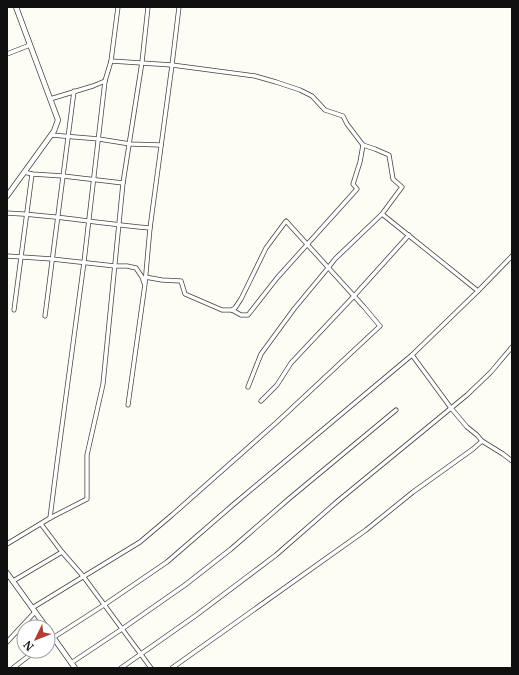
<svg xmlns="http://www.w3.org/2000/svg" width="519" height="675" font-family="Merriweather,serif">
	<rect width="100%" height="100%" fill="#fefdf5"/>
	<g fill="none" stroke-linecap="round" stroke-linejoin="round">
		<g stroke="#434343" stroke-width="5">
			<g id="minor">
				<path d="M 7,54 L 30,45"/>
				<path d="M 111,61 L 172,65 L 255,76 L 276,82 L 300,90 L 312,96 L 325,110 L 343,116 L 347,124 L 363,145 L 375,149 L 389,155 L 393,179 L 402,187 L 382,214"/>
				<path d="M 50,99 L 93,86 L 105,81"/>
				<path d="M 51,135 L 99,139 L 130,144 L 161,145"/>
				<path d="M 24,172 L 32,174 L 63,176 L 123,183"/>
				<path d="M 7,213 C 55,215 102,224 150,228"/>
				<path d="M 7,256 L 52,259 L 115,266 L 127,266 L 136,268 L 142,277 L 144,283"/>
				<path d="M 145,277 L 162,280 L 181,281 L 185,294 L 222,310 L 232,310 L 241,315 L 248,315 L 277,278 L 357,189 L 353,184 L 360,162 L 363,145"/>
				<path d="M 14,310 L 32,174"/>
				<path d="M 45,316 L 74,91"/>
				<path d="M 412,355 L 451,408 L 467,427 L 477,435 L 482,441 L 503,454 L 512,461"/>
				<path d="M 248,387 L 261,354 L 294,309 L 328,268 L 335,259 L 382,214 L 478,291"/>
				<path d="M 261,401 L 277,385 L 291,363 L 354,296 L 409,235"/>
				<path d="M 128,405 L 145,284 L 150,228 L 172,65 L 179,7"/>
				<path d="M 50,518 L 57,463 L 84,262 L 105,81 L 111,61 L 118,7"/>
				<path d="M 41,524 L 62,552 L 83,576 L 151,668"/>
				<path d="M 7,544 L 50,518 L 87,499 L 87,455 L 103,384 L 123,183 L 142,62 L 148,7"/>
				<path d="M 13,581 L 62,552"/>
				<path d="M 32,608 L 140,542 L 172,515 L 277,422 L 380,326 L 364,307 L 286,221 L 266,248 L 241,299 L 235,308 L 232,310"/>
				<path d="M 48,641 L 104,605 L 167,562 L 234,504 L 412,355 L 478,291 L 512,256"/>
				<path d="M 7,642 L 35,612"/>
				<path d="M 71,663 L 122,629 L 185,585 L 231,549 L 291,497 L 396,410"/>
				<path d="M 13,668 L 35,651"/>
				<path d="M 121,668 L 195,616 L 276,555 L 339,500 L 467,395 L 491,372 L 512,347"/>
				<path d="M 172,668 L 366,530 L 413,492 L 473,449 L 482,441"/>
			</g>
		</g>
		<g stroke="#434343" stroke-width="6">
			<g id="tertiary">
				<path d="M 7,196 L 54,131 L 58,120 L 16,7"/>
				<path d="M 7,573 L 46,627"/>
				<path d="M 48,630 L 75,668"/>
			</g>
		</g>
		<use href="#minor" stroke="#fff" stroke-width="3.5"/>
		<use href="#tertiary" stroke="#fff" stroke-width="4.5"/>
	</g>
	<rect width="519" height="675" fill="none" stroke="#101010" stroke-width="16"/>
	<g transform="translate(36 639) rotate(227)"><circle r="19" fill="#ffffff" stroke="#9f9f9f"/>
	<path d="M0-3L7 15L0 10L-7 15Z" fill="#b13f38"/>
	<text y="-6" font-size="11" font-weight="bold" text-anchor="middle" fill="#101010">N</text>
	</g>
</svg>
